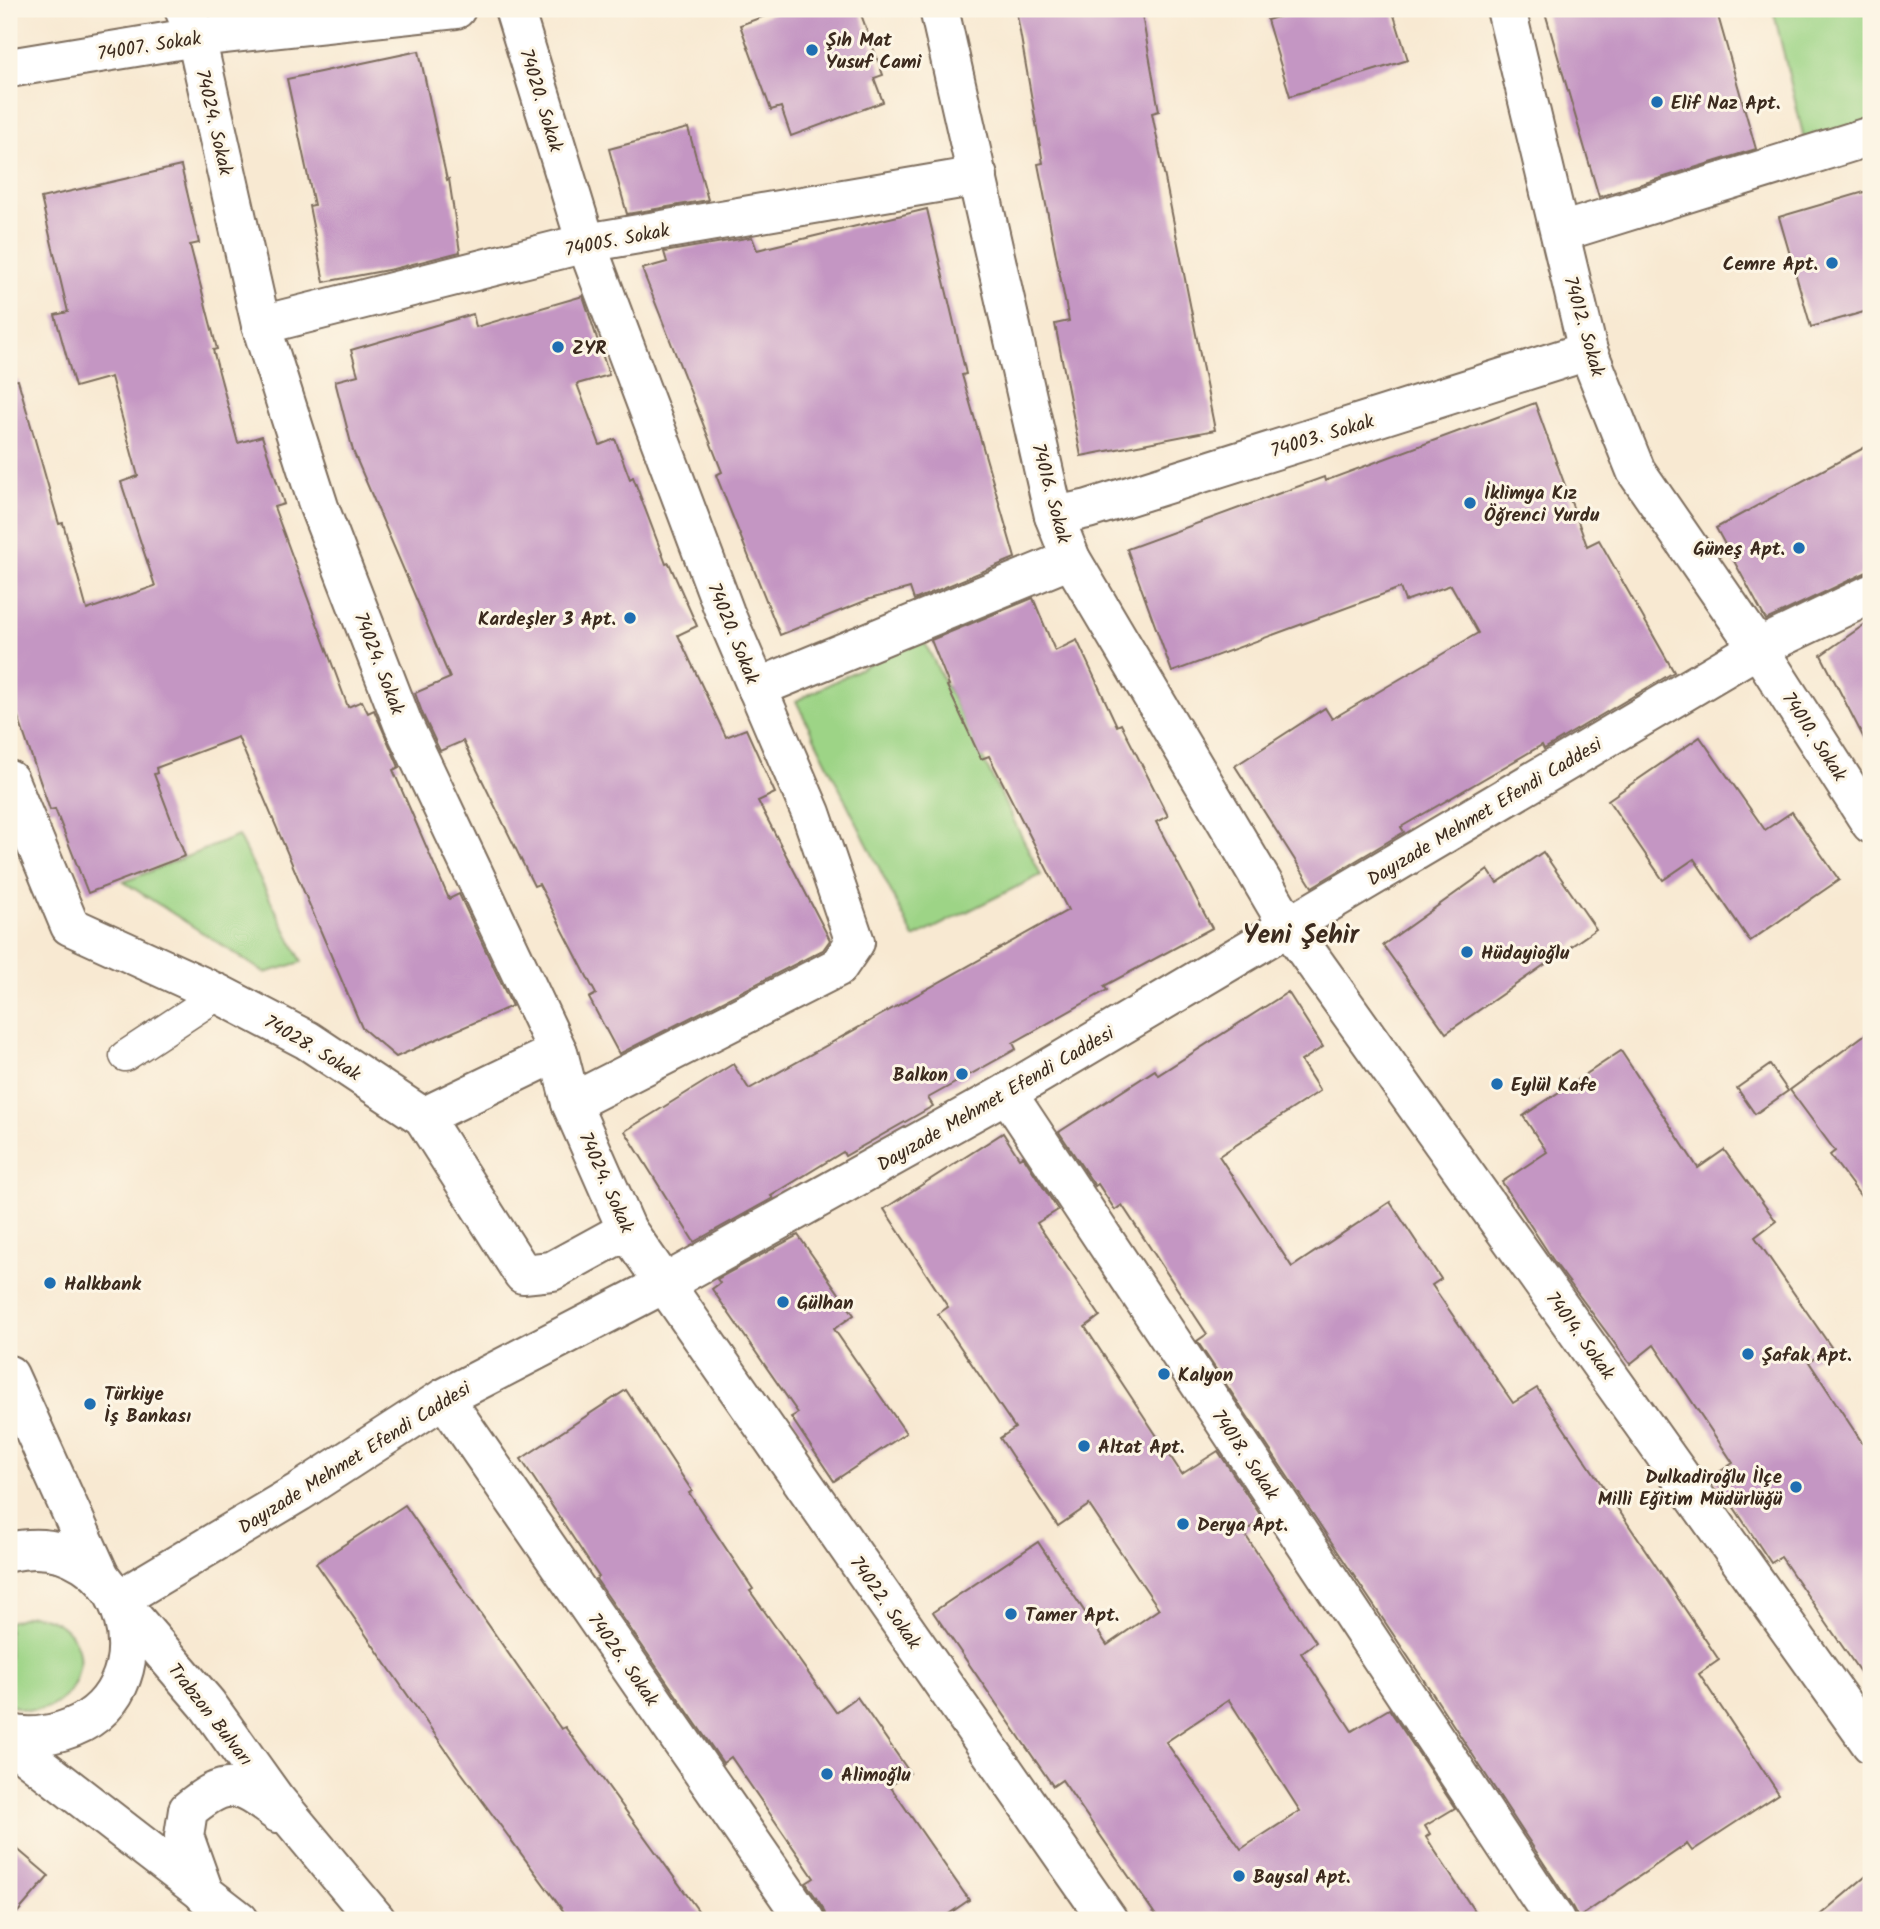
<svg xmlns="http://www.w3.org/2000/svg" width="1880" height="1929" font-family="Kalam,sans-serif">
	<rect width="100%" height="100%" fill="#fcf5e5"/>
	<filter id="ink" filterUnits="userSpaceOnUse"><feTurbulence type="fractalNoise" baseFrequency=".0143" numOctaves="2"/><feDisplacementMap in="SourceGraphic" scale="14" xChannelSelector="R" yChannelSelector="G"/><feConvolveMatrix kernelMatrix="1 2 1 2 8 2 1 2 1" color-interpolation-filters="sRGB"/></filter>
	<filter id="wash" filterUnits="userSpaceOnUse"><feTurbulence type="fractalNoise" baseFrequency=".00686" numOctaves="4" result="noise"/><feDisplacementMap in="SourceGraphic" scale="28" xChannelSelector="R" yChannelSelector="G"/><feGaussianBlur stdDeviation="1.57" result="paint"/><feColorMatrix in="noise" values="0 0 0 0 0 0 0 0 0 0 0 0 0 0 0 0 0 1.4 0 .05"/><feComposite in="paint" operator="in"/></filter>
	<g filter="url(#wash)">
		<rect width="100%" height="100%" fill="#f8e9d2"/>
		<g fill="#9dd486" stroke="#6c7f52" stroke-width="2">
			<path d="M 1773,9 L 1871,9 L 1871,131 L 1807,151 Z"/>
			<path d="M 922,637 L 1041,875 L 914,938 L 796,701 Z"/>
			<path d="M 238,836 L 302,962 L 265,973 L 124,882 Z"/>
			<path d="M 31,1615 C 116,1625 76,1737 9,1704 L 9,1622 Z"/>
		</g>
		<g id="blocks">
			<g fill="#c496c3" fill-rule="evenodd">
				<path d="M 784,9 L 859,9 L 883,75 L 874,78 L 883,102 L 791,136 L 781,107 L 771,110 L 740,25 Z"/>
				<path d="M 1016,9 L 1141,9 L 1159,111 L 1152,113 L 1215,430 L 1081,456 L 1055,324 L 1069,321 L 1038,164 L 1043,163 Z"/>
				<path d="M 1306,9 L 1392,9 L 1408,60 L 1290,96 L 1267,20 Z"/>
				<path d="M 1544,9 L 1716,9 L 1756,149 L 1599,197 Z"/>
				<path d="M 419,51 L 447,180 L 449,179 L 460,252 L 393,269 L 324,282 L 309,206 L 314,205 L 287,79 Z"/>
				<path d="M 688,128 L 708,200 L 627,214 L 609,149 Z"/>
				<path d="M 181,166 L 199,243 L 190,245 L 217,349 L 213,350 L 238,443 L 262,436 L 284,504 L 274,507 L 348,707 L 362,701 L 368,713 L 374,710 L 399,767 L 393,770 L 449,899 L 459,894 L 512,1006 L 396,1057 L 362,1028 L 238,737 L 156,768 L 157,773 L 154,774 L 185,856 L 88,893 L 55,809 L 50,810 L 17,714 L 9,717 L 9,381 L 18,380 L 59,524 L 63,523 L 87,610 L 155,586 L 121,482 L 138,476 L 111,377 L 75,387 L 55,315 L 68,312 L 41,198 Z"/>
				<path d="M 1871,190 L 1871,310 L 1811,327 L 1779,217 Z"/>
				<path d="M 927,209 L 966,374 L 962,375 L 1015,558 L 914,600 L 910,588 L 870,599 L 780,635 L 716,475 L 722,472 L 642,269 L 667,262 L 664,252 L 752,237 L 757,250 Z"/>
				<path d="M 583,296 L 609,375 L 577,384 L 600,445 L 615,439 L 630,479 L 633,477 L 666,564 L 669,563 L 697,626 L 678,635 L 726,737 L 746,729 L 775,793 L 758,801 L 830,940 L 823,950 L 619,1054 L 589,998 L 596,994 L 539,884 L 534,886 L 463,741 L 440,751 L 423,715 L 415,693 L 450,678 L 353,451 L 335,381 L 358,375 L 351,350 L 473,314 L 476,327 Z"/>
				<path d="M 1535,403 L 1587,546 L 1599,540 L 1674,672 L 1544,749 L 1542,745 L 1401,827 L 1404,832 L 1312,887 L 1235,766 L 1325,708 L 1332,719 L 1478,633 L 1451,585 L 1405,601 L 1400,588 L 1172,672 L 1127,549 L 1324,477 L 1325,481 Z"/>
				<path d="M 1871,444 L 1871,570 L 1766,620 L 1716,528 Z"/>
				<path d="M 1033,598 L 1055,651 L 1077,640 L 1117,726 L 1121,724 L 1168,816 L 1156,822 L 1212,928 L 1104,986 L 1107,990 L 1013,1043 L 1016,1049 L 928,1098 L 933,1106 L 845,1156 L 843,1152 L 771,1196 L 773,1198 L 694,1242 L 625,1131 L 733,1064 L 749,1089 L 1068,910 L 989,756 L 981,759 L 947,686 L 949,685 L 931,640 Z"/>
				<path d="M 1871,620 L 1871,752 L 1821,655 Z"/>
				<path d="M 1700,737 L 1765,830 L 1792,812 L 1839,880 L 1750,941 L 1694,859 L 1663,880 L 1608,800 Z"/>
				<path d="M 1543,852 L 1596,929 L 1446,1033 L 1383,945 L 1488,870 L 1497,883 Z"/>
				<path d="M 1288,992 L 1323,1047 L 1301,1061 L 1320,1091 L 1219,1156 L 1292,1267 L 1390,1202 L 1441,1279 L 1432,1285 L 1513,1403 L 1537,1388 L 1719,1660 L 1699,1674 L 1779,1794 L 1692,1851 L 1687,1844 L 1578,1918 L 1573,1908 L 1427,1685 L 1197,1341 L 1207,1334 L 1122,1205 L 1115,1210 L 1098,1184 L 1095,1186 L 1059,1132 L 1155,1070 L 1158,1075 Z"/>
				<path d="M 1871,1030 L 1871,1210 L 1830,1155 L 1835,1151 L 1790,1090 Z"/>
				<path d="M 1621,1051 L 1698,1168 L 1724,1150 L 1776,1221 L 1755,1237 L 1831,1347 L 1809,1362 L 1871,1456 L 1871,1688 L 1781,1557 L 1771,1563 L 1713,1476 L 1733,1463 L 1654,1345 L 1630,1364 L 1555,1263 L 1502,1182 L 1547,1152 L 1523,1116 Z"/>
				<path d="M 1770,1065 L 1788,1091 L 1755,1114 L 1737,1088 Z"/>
				<path d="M 1003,1133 L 1019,1158 L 1023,1156 L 1058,1210 L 1037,1223 L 1100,1316 L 1085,1327 L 1182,1474 L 1218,1451 L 1263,1519 L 1244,1533 L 1316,1642 L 1301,1653 L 1352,1731 L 1389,1709 L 1455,1808 L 1425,1826 L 1430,1834 L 1426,1837 L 1480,1920 L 1159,1920 L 1062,1780 L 1053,1786 L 933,1612 L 1038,1542 L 1107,1645 L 1159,1609 L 1089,1505 L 1058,1526 L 1000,1438 L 1015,1428 L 938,1314 L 948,1307 L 884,1209 ZM 1229,1700 L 1300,1811 L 1241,1849 L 1166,1742 Z"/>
				<path d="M 798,1235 L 854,1315 L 834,1329 L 906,1433 L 834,1481 L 791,1417 L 798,1413 L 712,1289 L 720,1283 L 717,1279 Z"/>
				<path d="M 626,1390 L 692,1491 L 689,1493 L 753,1589 L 750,1591 L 836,1712 L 857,1697 L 910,1773 L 890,1786 L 969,1900 L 940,1920 L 827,1920 L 823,1908 L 806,1883 L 814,1878 L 731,1757 L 723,1763 L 596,1579 L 599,1577 L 521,1459 Z"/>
				<path d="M 405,1505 L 561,1729 L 565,1727 L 705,1920 L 570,1920 L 461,1772 L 316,1563 Z"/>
				<path d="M 9,1842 L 49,1876 L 11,1920 L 9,1920 Z"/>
				<path d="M 1871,1872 L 1871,1920 L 1814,1920 Z"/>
			</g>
		</g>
	</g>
	<g filter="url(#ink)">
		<use href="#blocks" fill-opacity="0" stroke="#7d6d5d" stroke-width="2"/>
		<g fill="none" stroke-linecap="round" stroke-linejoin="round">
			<g stroke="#7d6d5d" stroke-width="33">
				<path id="pedestrian" d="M 125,1056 L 219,994"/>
			</g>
			<g stroke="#7d6d5d" stroke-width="42">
				<g id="minor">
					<path d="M 184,9 L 196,37 L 261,325 L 319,507 L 403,724 L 558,1052 L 571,1103 L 627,1230 L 1108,1920"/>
					<path d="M 514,9 L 586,243 L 725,613 L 811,813 L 855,942 L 838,967 L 571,1103"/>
					<path d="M 939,9 L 1054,516 L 1071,559 L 1289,927 L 1871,1744"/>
					<path d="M 1506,9 L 1588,351 L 1636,471 L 1758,648 L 1871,824"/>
					<path d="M 9,68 L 196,37 L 456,9"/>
					<path d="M 1561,232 L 1871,136"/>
					<path d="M 261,325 L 586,243 L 978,176"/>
					<path d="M 1054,516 L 1088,509 L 1588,351"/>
					<path d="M 757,688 L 1071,559"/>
					<path d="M 9,780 L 70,926 L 219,994 L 307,1040 L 423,1117 L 523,1274 L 552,1271 L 627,1230"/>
					<path d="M 1007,1093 L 1555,1920"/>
					<path d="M 423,1117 L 558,1052"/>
					<path d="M 444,1398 L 805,1920"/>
				</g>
			</g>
			<g stroke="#7d6d5d" stroke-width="42">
				<path id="tertiary" d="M 118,1600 L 299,1492 L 444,1398 L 664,1284 L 1007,1093 L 1758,648 L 1871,594"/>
			</g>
			<g stroke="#7d6d5d" stroke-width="42">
				<g id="secondary">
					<path d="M 9,1375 L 100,1576"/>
					<path d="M 9,1552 C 130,1524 175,1697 62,1731 C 45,1736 26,1739 9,1733"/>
					<path d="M 118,1600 L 207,1704 L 275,1799 L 376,1920"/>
					<path d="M 9,1742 L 239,1920"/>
					<path d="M 205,1895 L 184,1836 L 188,1810 C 229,1776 238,1784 278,1813"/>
				</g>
			</g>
			<use href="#pedestrian" stroke="#fff" stroke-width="30"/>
			<use href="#minor" stroke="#fff" stroke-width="38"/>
			<use href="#tertiary" stroke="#fff" stroke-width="38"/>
			<use href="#secondary" stroke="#fff" stroke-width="38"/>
		</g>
	</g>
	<g fill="#1f6fb2" stroke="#fcf5e5" stroke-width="2.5">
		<circle cx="812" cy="50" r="7"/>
		<circle cx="1657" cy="102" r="7"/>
		<circle cx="1832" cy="263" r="7"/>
		<circle cx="558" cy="347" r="7"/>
		<circle cx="1470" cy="503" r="7"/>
		<circle cx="1799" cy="548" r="7"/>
		<circle cx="630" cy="618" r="7"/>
		<circle cx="1467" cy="952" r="7"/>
		<circle cx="962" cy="1074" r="7"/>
		<circle cx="1497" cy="1084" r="7"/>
		<circle cx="50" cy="1283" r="7"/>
		<circle cx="783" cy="1302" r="7"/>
		<circle cx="1748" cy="1354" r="7"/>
		<circle cx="1164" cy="1374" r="7"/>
		<circle cx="90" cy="1404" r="7"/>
		<circle cx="1084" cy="1446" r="7"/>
		<circle cx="1796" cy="1487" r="7"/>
		<circle cx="1183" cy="1524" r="7"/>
		<circle cx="1011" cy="1614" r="7"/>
		<circle cx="827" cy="1774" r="7"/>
		<circle cx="1239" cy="1876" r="7"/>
	</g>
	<g text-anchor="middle" stroke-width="6" stroke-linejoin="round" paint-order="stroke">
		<g font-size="19" font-weight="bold" fill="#3b2a1e" stroke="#fcf5e5" text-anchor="start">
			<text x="826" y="46">Şıh Mat<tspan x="826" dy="22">Yusuf Cami</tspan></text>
			<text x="1671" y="109">Elif Naz Apt.</text>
			<text x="1818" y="270" text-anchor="end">Cemre Apt.</text>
			<text x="572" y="354">ZYR</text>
			<text x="1484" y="499">İklimya Kız<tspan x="1484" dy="22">Öğrenci Yurdu</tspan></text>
			<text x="1785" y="555" text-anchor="end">Güneş Apt.</text>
			<text x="616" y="625" text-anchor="end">Kardeşler 3 Apt.</text>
			<text x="1481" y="959">Hüdayioğlu</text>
			<text x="948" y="1081" text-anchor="end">Balkon</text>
			<text x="1511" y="1091">Eylül Kafe</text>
			<text x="64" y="1290">Halkbank</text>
			<text x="797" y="1309">Gülhan</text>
			<text x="1762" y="1361">Şafak Apt.</text>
			<text x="1178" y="1381">Kalyon</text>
			<text x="104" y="1400">Türkiye<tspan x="104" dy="22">İş Bankası</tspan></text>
			<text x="1098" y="1453">Altat Apt.</text>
			<text x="1782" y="1483" text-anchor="end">Dulkadiroğlu İlçe<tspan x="1782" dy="22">Milli Eğitim Müdürlüğü</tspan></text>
			<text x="1197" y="1531">Derya Apt.</text>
			<text x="1025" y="1621">Tamer Apt.</text>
			<text x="841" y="1781">Alimoğlu</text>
			<text x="1253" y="1883">Baysal Apt.</text>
		</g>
		<g font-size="19" fill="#3b2a1e" stroke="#fcf5e5">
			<text transform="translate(149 45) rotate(-9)" y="7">74007. Sokak</text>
			<text transform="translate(542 100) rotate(73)" y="7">74020. Sokak</text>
			<text transform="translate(215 122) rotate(77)" y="7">74024. Sokak</text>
			<text transform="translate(617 239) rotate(-11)" y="7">74005. Sokak</text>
			<text transform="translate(1585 326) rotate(74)" y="7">74012. Sokak</text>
			<text transform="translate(1322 435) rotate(-17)" y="7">74003. Sokak</text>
			<text transform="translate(1052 493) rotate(75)" y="7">74016. Sokak</text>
			<text transform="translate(734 633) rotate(68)" y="7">74020. Sokak</text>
			<text transform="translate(380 663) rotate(69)" y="7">74024. Sokak</text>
			<text transform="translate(1815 736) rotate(57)" y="7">74010. Sokak</text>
			<text transform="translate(1484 811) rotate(-31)" y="7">Dayızade Mehmet Efendi Caddesi</text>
			<text transform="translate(313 1047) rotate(31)" y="7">74028. Sokak</text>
			<text transform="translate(995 1098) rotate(-30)" y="7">Dayızade Mehmet Efendi Caddesi</text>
			<text transform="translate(607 1182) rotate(66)" y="7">74024. Sokak</text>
			<text transform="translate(1581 1335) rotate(54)" y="7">74014. Sokak</text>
			<text transform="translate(1246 1454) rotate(56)" y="7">74018. Sokak</text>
			<text transform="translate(354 1457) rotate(-32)" y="7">Dayızade Mehmet Efendi Caddesi</text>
			<text transform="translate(886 1602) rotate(55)" y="7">74022. Sokak</text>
			<text transform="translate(624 1659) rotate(55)" y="7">74026. Sokak</text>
			<text transform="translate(211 1714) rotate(52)" y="7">Trabzon Bulvarı</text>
		</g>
		<g font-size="26" font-weight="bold" fill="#3b2a1e" stroke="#fcf5e5">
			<text x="1301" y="943">Yeni Şehir</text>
		</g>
	</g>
	<rect width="1880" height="1929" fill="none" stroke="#fcf5e5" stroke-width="35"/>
</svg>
